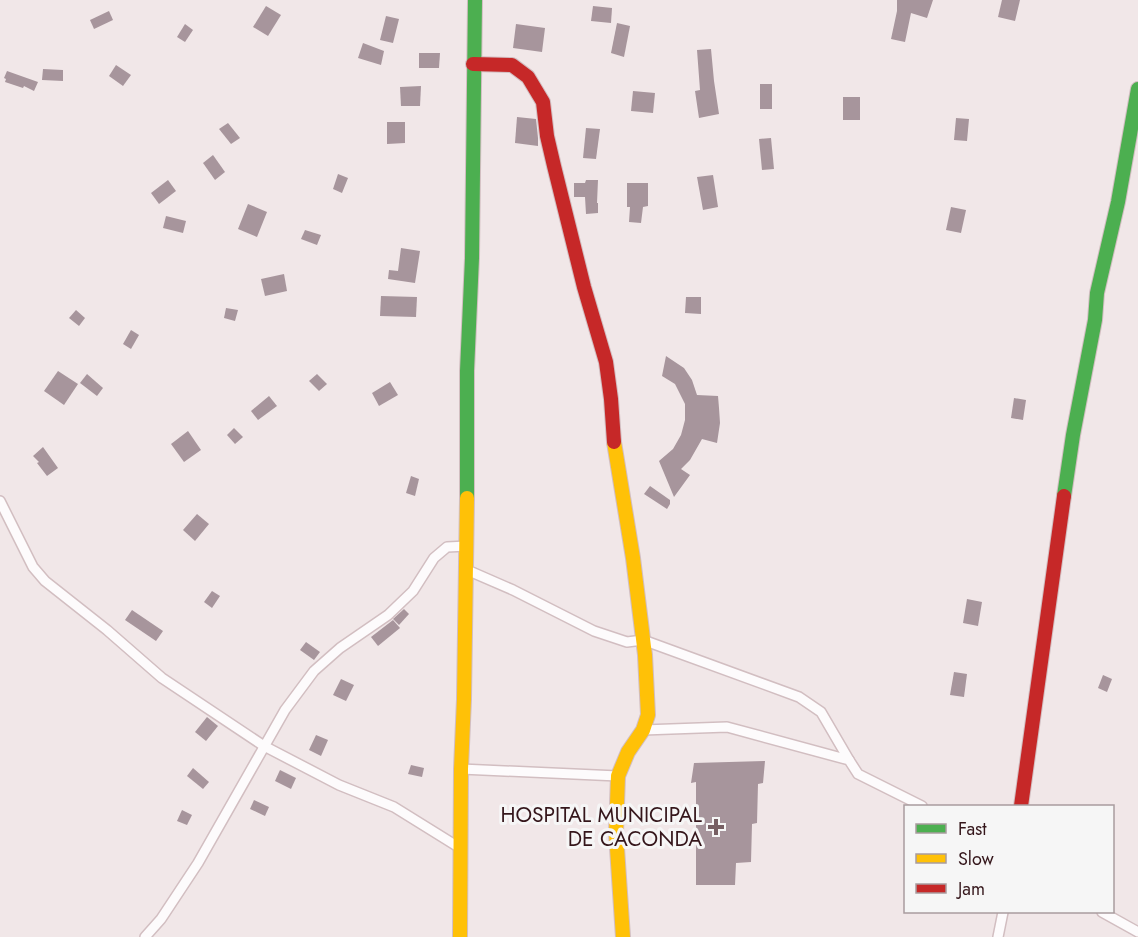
<svg xmlns="http://www.w3.org/2000/svg" width="1138" height="937" font-family="Jost,sans-serif">
	<rect width="100%" height="100%" fill="#f1e7e8"/>
	<g fill="#a7959c">
		<path d="M 897,0 L 933,0 L 927,18 L 911,13 L 905,42 L 891,39 L 897,11 Z"/>
		<path d="M 1002,0 L 1020,0 L 1015,21 L 998,17 Z"/>
		<path d="M 266,6 L 281,15 L 268,36 L 253,27 Z"/>
		<path d="M 593,6 L 612,8 L 611,23 L 591,21 Z"/>
		<path d="M 109,11 L 113,20 L 94,29 L 90,20 Z"/>
		<path d="M 386,16 L 399,19 L 393,43 L 380,40 Z"/>
		<path d="M 617,23 L 630,26 L 624,57 L 611,53 Z"/>
		<path d="M 185,24 L 193,30 L 185,42 L 177,37 Z"/>
		<path d="M 516,24 L 545,28 L 542,52 L 513,48 Z"/>
		<path d="M 363,43 L 384,51 L 381,65 L 358,58 Z"/>
		<path d="M 711,49 L 714,81 L 719,114 L 699,118 L 695,91 L 700,90 L 697,50 Z"/>
		<path d="M 419,53 L 440,53 L 439,68 L 419,68 Z"/>
		<path d="M 116,65 L 131,75 L 123,86 L 109,76 Z"/>
		<path d="M 43,69 L 63,70 L 63,81 L 42,80 Z"/>
		<path d="M 7,71 L 38,82 L 34,91 L 24,86 L 23,88 L 5,82 L 6,79 L 4,78 Z"/>
		<rect x="760" y="84" width="12" height="25"/>
		<path d="M 421,86 L 420,106 L 401,106 L 400,87 Z"/>
		<path d="M 633,91 L 655,93 L 653,113 L 631,111 Z"/>
		<rect x="843" y="97" width="17" height="23"/>
		<path d="M 517,117 L 536,119 L 538,138 L 538,146 L 515,143 Z"/>
		<path d="M 956,118 L 969,119 L 967,141 L 954,140 Z"/>
		<path d="M 387,122 L 405,122 L 405,143 L 387,144 Z"/>
		<path d="M 228,123 L 240,138 L 231,144 L 219,129 Z"/>
		<path d="M 586,128 L 600,129 L 596,159 L 583,158 Z"/>
		<path d="M 771,138 L 774,169 L 762,170 L 759,139 Z"/>
		<path d="M 213,155 L 225,172 L 215,180 L 203,163 Z"/>
		<path d="M 338,174 L 348,178 L 342,193 L 333,189 Z"/>
		<path d="M 713,175 L 718,207 L 703,210 L 697,177 Z"/>
		<path d="M 168,180 L 176,191 L 159,204 L 151,193 Z"/>
		<path d="M 586,180 L 598,180 L 597,203 L 598,203 L 598,213 L 586,214 L 585,197 L 574,197 L 574,183 L 585,183 Z"/>
		<path d="M 627,183 L 648,183 L 648,206 L 643,207 L 641,223 L 629,222 L 630,207 L 627,207 Z"/>
		<path d="M 248,204 L 267,212 L 257,237 L 238,229 Z"/>
		<path d="M 951,207 L 966,210 L 961,233 L 946,230 Z"/>
		<path d="M 166,216 L 186,221 L 183,233 L 163,228 Z"/>
		<path d="M 305,230 L 321,235 L 317,245 L 301,239 Z"/>
		<path d="M 401,248 L 420,251 L 415,283 L 388,279 L 389,270 L 398,271 Z"/>
		<path d="M 284,274 L 287,291 L 265,296 L 261,279 Z"/>
		<path d="M 381,296 L 417,297 L 416,317 L 380,316 Z"/>
		<path d="M 686,297 L 701,297 L 701,314 L 685,313 Z"/>
		<path d="M 226,308 L 238,310 L 235,321 L 224,318 Z"/>
		<path d="M 76,310 L 85,318 L 79,326 L 69,318 Z"/>
		<path d="M 131,330 L 139,335 L 131,349 L 123,344 Z"/>
		<path d="M 666,356 L 684,368 L 692,380 L 697,395 L 718,396 L 719,408 L 720,423 L 717,443 L 702,439 L 690,460 L 681,469 L 690,475 L 674,497 L 659,461 L 673,449 L 681,435 L 685,420 L 685,404 L 675,384 L 662,376 Z"/>
		<path d="M 58,371 L 78,384 L 64,405 L 44,391 Z"/>
		<path d="M 87,374 L 103,388 L 97,396 L 80,383 Z"/>
		<path d="M 317,374 L 327,384 L 319,391 L 309,381 Z"/>
		<path d="M 390,382 L 398,395 L 379,406 L 372,393 Z"/>
		<path d="M 269,396 L 277,406 L 258,420 L 251,411 Z"/>
		<path d="M 1014,398 L 1026,400 L 1023,420 L 1011,418 Z"/>
		<path d="M 234,428 L 243,437 L 235,444 L 227,435 Z"/>
		<path d="M 188,431 L 201,450 L 184,462 L 171,444 Z"/>
		<path d="M 43,447 L 58,468 L 47,476 L 37,463 L 39,462 L 33,456 Z"/>
		<path d="M 411,476 L 419,479 L 415,496 L 406,493 Z"/>
		<path d="M 650,486 L 670,500 L 670,504 L 667,509 L 644,494 Z"/>
		<path d="M 197,514 L 209,524 L 195,541 L 183,530 Z"/>
		<path d="M 212,591 L 220,596 L 212,608 L 204,602 Z"/>
		<path d="M 967,599 L 982,602 L 978,626 L 963,623 Z"/>
		<path d="M 404,609 L 409,614 L 399,625 L 393,619 Z"/>
		<path d="M 132,610 L 163,631 L 156,641 L 125,620 Z"/>
		<path d="M 393,620 L 400,628 L 378,646 L 371,637 Z"/>
		<path d="M 306,642 L 320,652 L 314,660 L 300,650 Z"/>
		<path d="M 954,672 L 967,674 L 964,697 L 950,695 Z"/>
		<path d="M 1103,675 L 1112,679 L 1107,692 L 1098,688 Z"/>
		<path d="M 341,679 L 354,685 L 346,701 L 333,695 Z"/>
		<path d="M 207,717 L 218,726 L 206,741 L 195,732 Z"/>
		<path d="M 316,735 L 328,740 L 321,756 L 309,750 Z"/>
		<path d="M 765,761 L 763,783 L 758,784 L 757,823 L 752,824 L 751,862 L 736,863 L 735,885 L 696,885 L 696,782 L 691,783 L 694,763 Z"/>
		<path d="M 411,765 L 424,768 L 422,777 L 408,774 Z"/>
		<path d="M 193,768 L 209,782 L 203,789 L 187,776 Z"/>
		<path d="M 280,770 L 296,778 L 291,789 L 275,781 Z"/>
		<path d="M 254,800 L 269,807 L 265,816 L 250,809 Z"/>
		<path d="M 182,810 L 192,815 L 187,825 L 177,821 Z"/>
	</g>
	<g fill="none" stroke-linecap="round" stroke-linejoin="round">
		<g stroke="#d2bec1" stroke-width="12">
			<g id="street">
				<path d="M 0,501 L 33,567 L 45,581 L 107,630 L 162,678 L 264,746 L 339,785 L 394,807 L 460,848"/>
				<path d="M 467,570 L 513,590 L 594,631 L 627,642 L 643,640 L 799,697 L 821,712 L 849,760"/>
				<path d="M 643,730 L 727,727 L 849,760 L 858,774 L 922,806"/>
				<path d="M 461,769 L 618,776"/>
				<path d="M 1102,912 L 1138,932"/>
				<path d="M 145,937 L 161,919 L 198,863 L 285,710 L 314,671 L 340,648 L 388,615 L 413,591 L 434,558 L 447,547 L 467,546"/>
				<path d="M 998,937 L 1003,912"/>
			</g>
		</g>
		<g stroke="#d2bec1" stroke-width="16">
			<g id="fast">
				<path d="M 1064,496 L 1073,435 L 1095,320 L 1097,293 L 1118,202 L 1138,89"/>
				<path d="M 467,498 L 467,371 L 472,258 L 475,0"/>
			</g>
		</g>
		<g stroke="#d2bec1" stroke-width="16">
			<g id="slow">
				<path d="M 614,442 L 633,558 L 645,655 L 648,715 L 643,730 L 628,752 L 618,776 L 616,833 L 623,937"/>
				<path d="M 460,937 L 461,769 L 464,699 L 467,498"/>
			</g>
		</g>
		<g stroke="#d2bec1" stroke-width="16">
			<g id="jam">
				<path d="M 473,64 L 512,65 L 528,77 L 543,102 L 547,136 L 554,166 L 584,287 L 606,362 L 611,399 L 614,442"/>
				<path d="M 1021,806 L 1064,496"/>
			</g>
		</g>
		<use href="#street" stroke="#fdfbfc" stroke-width="9"/>
		<use href="#fast" stroke="#4caf50" stroke-width="14"/>
		<use href="#slow" stroke="#ffc107" stroke-width="14"/>
		<use href="#jam" stroke="#c62828" stroke-width="14"/>
	</g>
	<path fill="#775f63" stroke="#f6f6f6" stroke-width="2" d="M713 818h6v6h6v6h-6v6h-6v-6h-6v-6h6z"/>
	<g text-anchor="middle" stroke-width="6" stroke-linejoin="round" paint-order="stroke">
		<g font-size="21" fill="#35161b" stroke="#f6f6f6" text-anchor="end">
			<text x="702" y="822">HOSPITAL MUNICIPAL<tspan x="702" dy="24">DE CACONDA</tspan></text>
		</g>
	</g>
	<rect x="904" y="805" width="210" height="108" fill="#f6f6f6" stroke="#a99c9e" stroke-width="1.5"/>
	<rect x="916" y="824" width="30" height="9" fill="#4caf50" stroke="#a99c9e" stroke-width="1.5"/>
	<text x="958" y="835" font-size="18" fill="#35161b">Fast</text>
	<rect x="916" y="854" width="30" height="9" fill="#ffc107" stroke="#a99c9e" stroke-width="1.5"/>
	<text x="958" y="865" font-size="18" fill="#35161b">Slow</text>
	<rect x="916" y="884" width="30" height="9" fill="#c62828" stroke="#a99c9e" stroke-width="1.5"/>
	<text x="958" y="895" font-size="18" fill="#35161b">Jam</text>
</svg>
